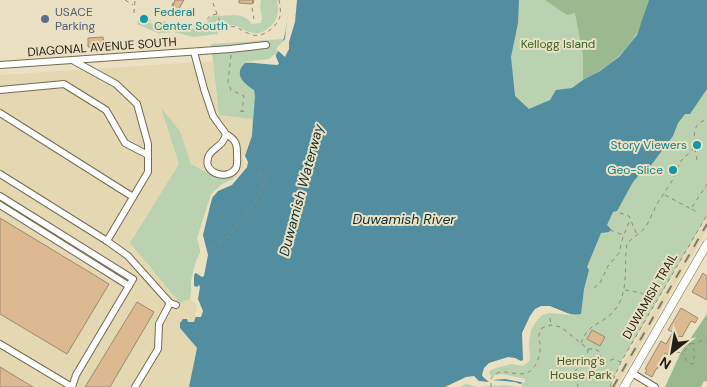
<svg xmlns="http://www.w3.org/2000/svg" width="707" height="387" font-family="'DM Sans',sans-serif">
	<rect width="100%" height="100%" fill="#eae1c3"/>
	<g fill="#e4d8b3">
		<path d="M 213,61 L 219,115 L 252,118 L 252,136 L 245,156 L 247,160 L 199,304 L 197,316 L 194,322 L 180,328 L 197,348 L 189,387 L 0,387 L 0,75 Z"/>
		<path d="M 707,218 L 707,230 L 616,387 L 611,387 L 624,362 Z"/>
	</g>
	<g fill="#bad2b0">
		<path d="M 261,0 L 277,0 C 280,14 277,23 264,31 C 261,33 258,34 253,33 C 240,30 238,22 223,26 L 222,24 L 217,26 L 218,34 L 193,37 L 174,32 L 160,33 L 160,34 L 137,24 L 139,19 L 153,24 L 177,25 L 197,29 L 204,25 L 213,15 C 226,18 242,10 252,24 L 261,23 C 264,15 258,8 261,0 Z"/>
		<path d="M 290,0 L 289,102 L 200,252 L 189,300 L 184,301 L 181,304 L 130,243 L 179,164 L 161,108 L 180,131 L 191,164 C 206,172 215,180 232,176 L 235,181 L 232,185 L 249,164 L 245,156 L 252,136 L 252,119 L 219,115 L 211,44 L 284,39 Z"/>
		<path d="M 500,0 L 669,0 L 665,32 L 428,223 Z"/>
		<path d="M 707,0 L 707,216 L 621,362 L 610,387 L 453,387 L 491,378 L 486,373 L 527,338 L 535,318 L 557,308 Z"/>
	</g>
	<g fill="#9bb98f">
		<path d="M 545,0 L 649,0 C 649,6 646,12 644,18 C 631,49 612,65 583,80 L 583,55 L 575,13 L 567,15 Z"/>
		<path d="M 707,314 L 707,382 L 704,381 L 701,387 L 665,387 L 681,352 Z"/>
	</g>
	<path fill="#528ea0" d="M 290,0 L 519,0 L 518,23 L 511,57 L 515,96 L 529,109 L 550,100 L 556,90 L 572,88 L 583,80 L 600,71 L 619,57 L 637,35 L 649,0 L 707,0 L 707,89 L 690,114 L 685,114 L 678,123 L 673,136 L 649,168 L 638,176 L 633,182 L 617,211 L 613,212 L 607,225 L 611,229 L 609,232 L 601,233 L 587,267 L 589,270 L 584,289 L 581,314 C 569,316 561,310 550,310 C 528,311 528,348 526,363 L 511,362 L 489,369 L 487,376 L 523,381 L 519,386 L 513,384 L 466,382 L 453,387 L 189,387 L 197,348 L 180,328 L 180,323 L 183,319 L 187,319 L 188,322 L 194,322 L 199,307 L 193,299 L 193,281 L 200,252 L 198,240 L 213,196 L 223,185 L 235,181 L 247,167 L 245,156 L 252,136 L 255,96 L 254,90 C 244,83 233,75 245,63 L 271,61 C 287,45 287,22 290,0 Z"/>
	<g fill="#eae1c3">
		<path d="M 289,0 L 297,0 L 295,22 L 289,42 L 289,49 L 285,57 L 276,49 L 285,39 Z"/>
		<path d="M 275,54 L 279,64 L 277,65 L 244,62 L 269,59 Z"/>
		<path d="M 242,155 L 245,156 L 248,162 L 247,167 L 232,185 L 218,191 L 212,198 L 203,235 L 208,255 L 204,276 L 202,277 L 196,273 L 194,274 L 194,286 L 197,287 L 199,285 L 200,287 L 198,299 L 203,311 L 201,317 L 196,317 L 195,315 L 197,305 L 191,300 L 191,281 L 195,264 L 200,252 L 197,238 L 200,229 L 211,194 L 222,184 L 237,177 L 236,176 L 245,166 Z"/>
		<path d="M 541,306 L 550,306 L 572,315 L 549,313 L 542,315 L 537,320 L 531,330 L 529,343 L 530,360 L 528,362 L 523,366 L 511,364 L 493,369 L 489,372 L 491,376 L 502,374 L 525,379 L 525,383 L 505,379 L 492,380 L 515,382 L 523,385 L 521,387 L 505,385 L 477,387 L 466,384 L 460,387 L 445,387 L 466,377 L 474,376 L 479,381 L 489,382 L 483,377 L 482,375 L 484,368 L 489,363 L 508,357 L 515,358 L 521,361 L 523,360 L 522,333 L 530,316 L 535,309 Z"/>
	</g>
	<g fill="#dcb990" stroke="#9d8973">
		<path d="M 175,0 L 184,0 L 177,12 L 172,9 Z"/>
		<path d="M 239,0 L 253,0 L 252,4 L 239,3 Z"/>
		<path d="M 103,37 L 104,46 L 88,47 L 88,38 Z"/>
		<path d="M 0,218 L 109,284 L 67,354 L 0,314 Z"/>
		<path d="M 703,273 L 707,276 L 707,300 L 692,292 Z"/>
		<path d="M 137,302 L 154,312 L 110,387 L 85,387 Z"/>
		<path d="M 681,308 L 698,318 L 695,323 L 691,321 L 682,337 L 679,336 L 670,356 L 665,353 L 657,369 L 656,369 L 652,377 L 645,373 L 647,370 L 645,369 L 661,341 L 666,344 L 673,332 L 668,330 Z"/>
		<path d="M 592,330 L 605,337 L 600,346 L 587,339 Z"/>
		<path d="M 0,367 L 33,387 L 0,387 Z"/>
	</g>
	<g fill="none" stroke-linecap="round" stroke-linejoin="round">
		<g stroke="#746b51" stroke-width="8">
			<g id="minor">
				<path d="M 194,52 L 204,89 L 213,116 L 226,134 C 223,148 210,148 208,158 C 203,174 229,181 236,168 C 238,163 237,157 237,152 C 237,142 234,139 226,134"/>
				<path d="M 74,61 L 116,84 L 137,104 L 148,144 L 148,172 L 107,241"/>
				<path d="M 0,65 L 230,49 L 266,45"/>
				<path d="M 0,90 L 64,84 L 106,110 L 125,143 L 148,155"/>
				<path d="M 0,113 L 133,197"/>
				<path d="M 0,174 L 107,241 L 128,256 L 170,303 L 176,305"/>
				<path d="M 0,196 L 133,279 L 76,375 L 72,387"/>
				<path d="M 0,205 L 129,286"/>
				<path d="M 0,344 L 72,387"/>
				<path d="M 632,373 L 655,387"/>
				<path d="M 135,387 L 158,349 L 159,324 L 170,303"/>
			</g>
		</g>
		<g stroke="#746b51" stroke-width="9">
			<path id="major" d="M 624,387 L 707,244"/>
		</g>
		<g stroke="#918a75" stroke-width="1" stroke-dasharray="4 4" stroke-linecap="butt">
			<path d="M 125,0 L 133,5"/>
			<path d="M 254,0 L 252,8 L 254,19"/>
			<path d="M 213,3 L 221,25"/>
			<path d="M 134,13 L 135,0"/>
			<path d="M 169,14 L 174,0"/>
			<path d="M 139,17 L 156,22 L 178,23 L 195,27 L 203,24 L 211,15 L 217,14"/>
			<path d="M 223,28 C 238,23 240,32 253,35 C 263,38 278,26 280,16 C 281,11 280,5 279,0"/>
			<path d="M 231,55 L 228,82 L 231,90 L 244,96 L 242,111"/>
			<path d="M 240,111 L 246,112"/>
			<path d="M 697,160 C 695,148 688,122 707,120"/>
			<path d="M 665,195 L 691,209 L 707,184"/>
			<path d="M 692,209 L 698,213"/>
			<path d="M 620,213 L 629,216 L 637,235"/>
			<path d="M 245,215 L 256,201 L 266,178 L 252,169"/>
			<path d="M 610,230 L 623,235"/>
			<path d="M 212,247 L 229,236 L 243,218"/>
			<path d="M 594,288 L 600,283 L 608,266 L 619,253 L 623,237 L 630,220"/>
			<path d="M 625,290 L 642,293 L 654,304"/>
			<path d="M 550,318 L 551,324"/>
			<path d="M 581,343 C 589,323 597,327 611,314 C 631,295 623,267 627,243 L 643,230 L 648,223 L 657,204 L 672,181 L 680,162 L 695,147"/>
			<path d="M 691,343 L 695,344 L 707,338"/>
			<path d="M 588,349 L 595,349 L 600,352 L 602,365"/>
			<path d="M 676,352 C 685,354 685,349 690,343 L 695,352 L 693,364 L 688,363 L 682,353"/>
			<path d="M 603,364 L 613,359 L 621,362"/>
			<path d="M 597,376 L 601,379"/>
			<path d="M 491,387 L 491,378 C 494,376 496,373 500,372 C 512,371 525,379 533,368 C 537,364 540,355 540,350 C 542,340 535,340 542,328 L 551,325 L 561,327 L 588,349 L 587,360 L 575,371 L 578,387"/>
			<path d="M 610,387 L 621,362 L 707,215"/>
		</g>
		<use href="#minor" stroke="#fff" stroke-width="6"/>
		<use href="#major" stroke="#fff" stroke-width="8"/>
		<path stroke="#817c68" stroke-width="2" stroke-dasharray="9 9" stroke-linecap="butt" d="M 613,387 L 707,224"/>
	</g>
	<circle fill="#5c6f8a" stroke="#eae1c3" stroke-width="2" cx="45" cy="19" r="5"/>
	<g fill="#0f9aa8" stroke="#eae1c3" stroke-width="2">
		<circle cx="144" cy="19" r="5"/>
		<circle cx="697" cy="145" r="5"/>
		<circle cx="673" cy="170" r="5"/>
	</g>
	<g text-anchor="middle" stroke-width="4" stroke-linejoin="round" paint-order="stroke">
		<g font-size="12" fill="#4e5e75" stroke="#eae1c3" text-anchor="start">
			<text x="55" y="16">USACE<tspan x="55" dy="14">Parking</tspan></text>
		</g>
		<g font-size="12" fill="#0d838f" stroke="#eae1c3" text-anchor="end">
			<text x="154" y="16" text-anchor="start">Federal<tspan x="154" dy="14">Center South</tspan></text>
			<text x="687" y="149">Story Viewers</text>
			<text x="663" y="174">Geo-Slice</text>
		</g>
		<g font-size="12" fill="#386026" stroke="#eae1c3">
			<text x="558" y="48">Kellogg Island</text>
			<text x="581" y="365">Herring's<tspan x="581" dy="14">House Park</tspan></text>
		</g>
		<g font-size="12" fill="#232015" stroke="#eae1c3">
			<text transform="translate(102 47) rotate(-4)" y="4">DIAGONAL AVENUE SOUTH</text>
			<text transform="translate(650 296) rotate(-60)" y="4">DUWAMISH TRAIL</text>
		</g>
		<g font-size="14" font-style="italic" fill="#102f38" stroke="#eae1c3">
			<text transform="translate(301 190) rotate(-75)" y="5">Duwamish Waterway</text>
			<text x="404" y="224">Duwamish River</text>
		</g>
	</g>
	<g transform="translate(672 352) rotate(211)" stroke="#eae1c3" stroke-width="4" paint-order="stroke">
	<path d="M0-4L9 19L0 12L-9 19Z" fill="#232015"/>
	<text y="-8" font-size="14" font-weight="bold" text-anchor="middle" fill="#232015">N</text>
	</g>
</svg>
